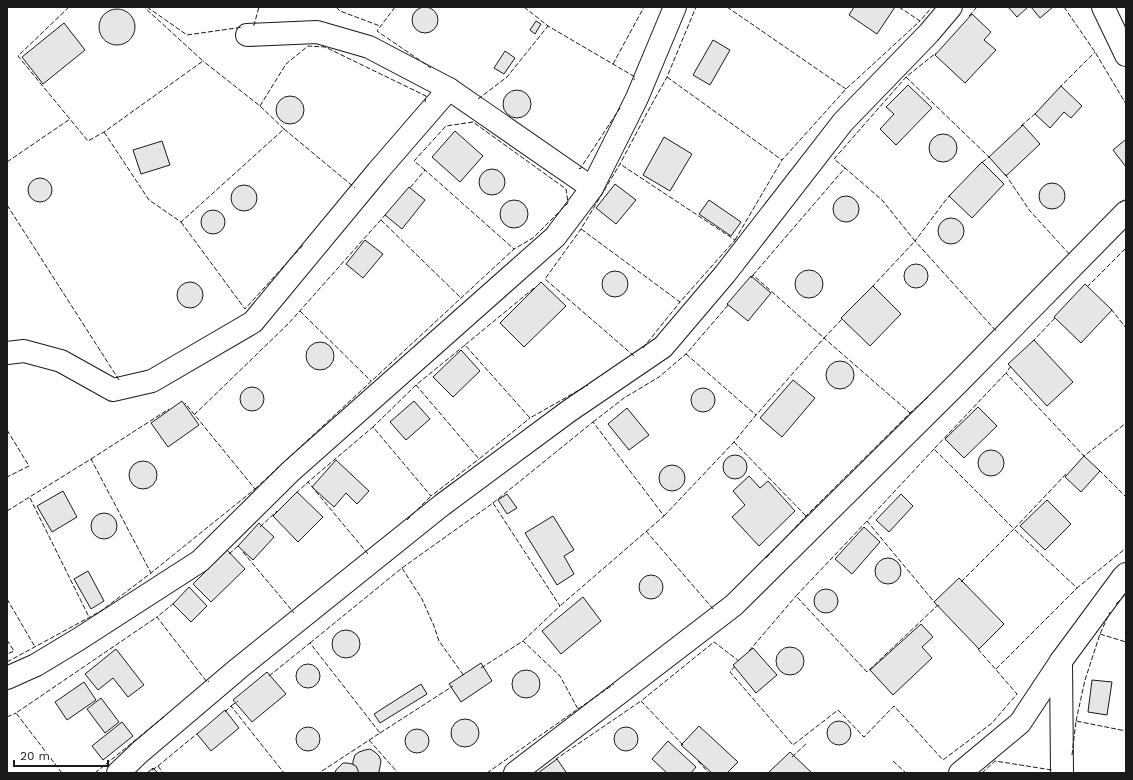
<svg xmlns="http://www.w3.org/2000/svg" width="1133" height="780" font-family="'Work Sans',sans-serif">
	<rect width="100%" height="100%" fill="#fff"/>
	<g fill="#e6e6e6" stroke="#1a1a1a">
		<path d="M 854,7 L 895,7 L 877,34 L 849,15 Z"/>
		<path d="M 1008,7 L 1028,7 L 1017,17 Z"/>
		<path d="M 1031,7 L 1053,7 L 1040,18 Z"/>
		<circle cx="425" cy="20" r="13"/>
		<circle cx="117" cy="27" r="18"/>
		<path d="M 972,14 L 991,32 L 984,40 L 996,50 L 965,83 L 935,55 Z"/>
		<path d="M 536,21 L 541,24 L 535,34 L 530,30 Z"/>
		<path d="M 64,23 L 85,50 L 43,84 L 22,57 Z"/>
		<path d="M 713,40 L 730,50 L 710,85 L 693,75 Z"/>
		<path d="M 505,51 L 515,58 L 504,74 L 494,68 Z"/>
		<path d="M 908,85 L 932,108 L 896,145 L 880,129 L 894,114 L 886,107 Z"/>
		<path d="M 1061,86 L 1082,106 L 1071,118 L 1064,112 L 1050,128 L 1035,114 Z"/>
		<circle cx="517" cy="104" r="14"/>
		<circle cx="290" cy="110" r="14"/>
		<path d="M 1023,125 L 1040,144 L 1006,176 L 989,157 Z"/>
		<path d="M 455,131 L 483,156 L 460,182 L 432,157 Z"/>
		<circle cx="943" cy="148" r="14"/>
		<path d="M 664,137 L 692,154 L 670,191 L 643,175 Z"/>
		<path d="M 1125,140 L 1126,141 L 1126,167 L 1113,150 Z"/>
		<path d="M 162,141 L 170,165 L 141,174 L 133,150 Z"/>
		<path d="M 982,162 L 1004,184 L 972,218 L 949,196 Z"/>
		<circle cx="492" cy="182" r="13"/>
		<circle cx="40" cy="190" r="12"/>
		<circle cx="1052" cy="196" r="13"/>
		<path d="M 615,184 L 636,200 L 616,224 L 596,208 Z"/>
		<circle cx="244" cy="198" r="13"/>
		<path d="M 409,187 L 425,200 L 402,229 L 385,215 Z"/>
		<circle cx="846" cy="209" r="13"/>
		<path d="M 709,200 L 741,222 L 731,236 L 699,214 Z"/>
		<circle cx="514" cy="214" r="14"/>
		<circle cx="213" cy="222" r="12"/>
		<circle cx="951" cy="231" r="13"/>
		<path d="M 365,240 L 383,254 L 363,278 L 346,264 Z"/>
		<circle cx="916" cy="276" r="12"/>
		<circle cx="809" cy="284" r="14"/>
		<circle cx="615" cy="284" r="13"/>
		<path d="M 751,276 L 771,293 L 748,321 L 727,304 Z"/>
		<circle cx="190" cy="295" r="13"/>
		<path d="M 541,282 L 566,306 L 524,347 L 500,323 Z"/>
		<path d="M 1085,284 L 1112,310 L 1081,343 L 1054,317 Z"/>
		<path d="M 873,286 L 901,314 L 870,346 L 841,318 Z"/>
		<path d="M 1034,340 L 1073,382 L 1047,406 L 1008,364 Z"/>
		<circle cx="320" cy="356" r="14"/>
		<path d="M 461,350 L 480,371 L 453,397 L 433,377 Z"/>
		<circle cx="840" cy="375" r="14"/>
		<path d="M 793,380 L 815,398 L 782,437 L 760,418 Z"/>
		<circle cx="252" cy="399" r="12"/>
		<circle cx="703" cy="400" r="12"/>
		<path d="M 182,401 L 199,425 L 168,447 L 151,423 Z"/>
		<path d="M 414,401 L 430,419 L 406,440 L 390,422 Z"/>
		<path d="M 978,407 L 997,426 L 964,458 L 945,439 Z"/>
		<path d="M 627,408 L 649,435 L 629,450 L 608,424 Z"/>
		<circle cx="991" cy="463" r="13"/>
		<circle cx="735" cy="467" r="12"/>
		<path d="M 1084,456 L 1100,471 L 1081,492 L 1065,477 Z"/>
		<path d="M 336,460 L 369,491 L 357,504 L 346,493 L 334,507 L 312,487 Z"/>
		<circle cx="143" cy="475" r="14"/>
		<circle cx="672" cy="478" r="13"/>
		<path d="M 749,476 L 760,488 L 768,481 L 795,511 L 759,546 L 732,517 L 745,505 L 733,491 Z"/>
		<path d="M 63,491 L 77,517 L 52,532 L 37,506 Z"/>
		<path d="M 297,492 L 323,517 L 298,542 L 273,516 Z"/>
		<path d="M 507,494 L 517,508 L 507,514 L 498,500 Z"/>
		<path d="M 901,494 L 913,506 L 889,532 L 876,520 Z"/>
		<path d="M 1047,500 L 1071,524 L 1045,550 L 1020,526 Z"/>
		<circle cx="104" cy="526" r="13"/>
		<path d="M 553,516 L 574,550 L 564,556 L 574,574 L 557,585 L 525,533 Z"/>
		<path d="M 259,523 L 274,537 L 253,560 L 238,546 Z"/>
		<path d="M 864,527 L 880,542 L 852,574 L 835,559 Z"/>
		<path d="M 227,550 L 245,569 L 211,602 L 193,584 Z"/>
		<circle cx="888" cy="571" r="13"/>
		<path d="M 88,571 L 104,601 L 91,609 L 74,579 Z"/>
		<circle cx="651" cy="587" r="12"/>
		<path d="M 959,578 L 1004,624 L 979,649 L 934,602 Z"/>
		<path d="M 189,587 L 207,606 L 191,622 L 173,604 Z"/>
		<circle cx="826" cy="601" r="12"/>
		<path d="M 583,597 L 601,621 L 561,654 L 542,631 Z"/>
		<path d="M 921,624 L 933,637 L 922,647 L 932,658 L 893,695 L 870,670 Z"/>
		<circle cx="346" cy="644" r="14"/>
		<circle cx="790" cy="661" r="14"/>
		<path d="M 753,648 L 777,675 L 756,693 L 733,665 Z"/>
		<path d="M 116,649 L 144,685 L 128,697 L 113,678 L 98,690 L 85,674 Z"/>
		<path d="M 481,663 L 492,681 L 461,702 L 449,684 Z"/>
		<circle cx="308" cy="676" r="12"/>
		<circle cx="526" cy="684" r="14"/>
		<path d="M 267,672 L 286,694 L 252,722 L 233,700 Z"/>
		<path d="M 1092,680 L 1112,682 L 1107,715 L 1088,712 Z"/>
		<path d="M 84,682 L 96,700 L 67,720 L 55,702 Z"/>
		<path d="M 421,684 L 427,694 L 380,723 L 374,714 Z"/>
		<path d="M 101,698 L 119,722 L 105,733 L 87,709 Z"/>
		<path d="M 225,710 L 239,728 L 211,751 L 197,734 Z"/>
		<circle cx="465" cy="733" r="14"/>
		<circle cx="839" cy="733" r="12"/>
		<path d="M 122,722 L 133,736 L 103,760 L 92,746 Z"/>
		<path d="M 699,726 L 738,762 L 727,773 L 712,773 L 681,745 Z"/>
		<circle cx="308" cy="739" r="12"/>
		<circle cx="626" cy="739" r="12"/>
		<circle cx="417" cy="741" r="12"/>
		<path d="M 668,741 L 696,767 L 691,773 L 667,773 L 652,759 Z"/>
		<path d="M 370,749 L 375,752 L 379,756 L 381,761 L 379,772 L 377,773 L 357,773 L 353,766 L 353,761 L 355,755 L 359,752 L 365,750 Z"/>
		<path d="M 790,752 L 812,773 L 768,773 Z"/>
		<path d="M 557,759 L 566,772 L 565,773 L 538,773 Z"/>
		<path d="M 343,763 L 347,763 L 352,764 L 356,766 L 359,773 L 335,773 L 336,770 Z"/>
		<path d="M 153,768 L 158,773 L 147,773 Z"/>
	</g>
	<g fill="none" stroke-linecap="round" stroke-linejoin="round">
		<g stroke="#1a1a1a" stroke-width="24">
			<g id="minor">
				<path d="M 1103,7 L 1126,55"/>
				<path d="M 247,35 L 317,32 L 369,47 L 449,89 L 592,188"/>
				<path d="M 7,353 L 24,351 L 61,361 L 113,390 L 152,381 L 253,322 L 378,171 L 449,89"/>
				<path d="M 1061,661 L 1062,773"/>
				<path d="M 7,678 L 36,665 L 79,639 L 200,561 L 291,471 L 555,237 L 592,188 L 637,98 L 675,7"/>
				<path d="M 118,773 L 140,752 L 239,668 L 442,505 L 569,411 L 663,347 L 725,274 L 843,122 L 929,33 L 951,7"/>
				<path d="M 515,773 L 734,605 L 959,382 L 1126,212"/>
				<path d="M 960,773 L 1020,723 L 1061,661 L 1123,577 L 1126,574"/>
			</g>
		</g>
		<use href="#minor" stroke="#fff" stroke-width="22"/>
		<g stroke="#1a1a1a" stroke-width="1" stroke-dasharray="5 2" stroke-linecap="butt">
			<path d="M 69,7 L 18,56 L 88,141 L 104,132 L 203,61 L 144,7"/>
			<path d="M 147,7 L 187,35 L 243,27"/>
			<path d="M 336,7 L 340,11 L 380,26"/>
			<path d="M 395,7 L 377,31 L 431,68"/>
			<path d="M 524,7 L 548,26 L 635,77 L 634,80"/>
			<path d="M 727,7 L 846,89"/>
			<path d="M 899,7 L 920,21 L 932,7"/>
			<path d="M 1064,7 L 1095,52 L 1126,104"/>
			<path d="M 1125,7 L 1126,9"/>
			<path d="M 969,16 L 977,7"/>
			<path d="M 253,25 L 254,25 L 259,7"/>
			<path d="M 613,64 L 644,7"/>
			<path d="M 667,77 L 782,160 L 846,89 L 920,21"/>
			<path d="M 906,77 L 989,157 L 980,164"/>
			<path d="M 1059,88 L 1095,52"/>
			<path d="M 478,99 L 507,77 L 548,26"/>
			<path d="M 260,106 L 286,64 L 308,46 L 325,47 L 426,96 L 425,102"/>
			<path d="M 1021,126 L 1036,113"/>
			<path d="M 284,129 L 355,188"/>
			<path d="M 104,132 L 149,200 L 181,222 L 284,129 L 260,106 L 203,61"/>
			<path d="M 7,162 L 70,119"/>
			<path d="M 579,168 L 580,169 L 620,108"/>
			<path d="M 845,168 L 834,159 L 906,77 L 936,53"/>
			<path d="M 425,170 L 414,161 L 446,126 L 473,122 L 566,189 L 568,203 L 533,238 L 514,249"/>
			<path d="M 1005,174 L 1030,211 L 1071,256"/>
			<path d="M 951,194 L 945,201 L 915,241 L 997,332"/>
			<path d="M 1120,203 L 1126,198"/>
			<path d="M 7,205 L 119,380"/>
			<path d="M 381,220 L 461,298"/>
			<path d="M 181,222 L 245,309 L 304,244"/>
			<path d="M 581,229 L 680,302 L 735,240 L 620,164"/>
			<path d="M 735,240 L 782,160"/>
			<path d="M 753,275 L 845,168 L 882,200 L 915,241 L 872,287"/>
			<path d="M 751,278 L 753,275 L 824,338 L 843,318"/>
			<path d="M 1087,287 L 1126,248"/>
			<path d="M 534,288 L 465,345 L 530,418 L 588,385"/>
			<path d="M 1111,309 L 1126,328"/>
			<path d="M 300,311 L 371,381"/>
			<path d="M 1032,342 L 1056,317"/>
			<path d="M 465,345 L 416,385 L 479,459 L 530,418"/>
			<path d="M 643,348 L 680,302"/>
			<path d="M 686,354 L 756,415"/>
			<path d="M 634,356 L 545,279 L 581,229 L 620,164 L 648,111 L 667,77 L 696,7"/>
			<path d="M 1011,366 L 1006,373 L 1084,456 L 1126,423"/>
			<path d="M 416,385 L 373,427 L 431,496 L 479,459"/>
			<path d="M 194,415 L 289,323 L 386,214"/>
			<path d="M 593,422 L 624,398 L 659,377 L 686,354 L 729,304"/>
			<path d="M 7,430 L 29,466 L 7,477"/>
			<path d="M 734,442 L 806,516"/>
			<path d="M 934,449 L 867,521 L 935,603"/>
			<path d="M 91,459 L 169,409"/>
			<path d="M 1099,470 L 1126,497"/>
			<path d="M 1066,474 L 1014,529 L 1077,588 L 1126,548"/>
			<path d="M 255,489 L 514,249 L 425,170 L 409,189"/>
			<path d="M 296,493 L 308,482"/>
			<path d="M 30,498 L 89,617"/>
			<path d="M 493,503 L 593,422 L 664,516 L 560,606"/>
			<path d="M 7,511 L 91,459 L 151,573"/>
			<path d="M 664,516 L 734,442 L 756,415 L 824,338 L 910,413"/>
			<path d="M 407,520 L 431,496"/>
			<path d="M 867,521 L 796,596 L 867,672 L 938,605 L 939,606"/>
			<path d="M 260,527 L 277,511"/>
			<path d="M 646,531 L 714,610"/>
			<path d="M 243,552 L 294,613"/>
			<path d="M 229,554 L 238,546"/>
			<path d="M 368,554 L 308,482 L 373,427"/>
			<path d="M 766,558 L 806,516 L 910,413 L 928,397"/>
			<path d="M 402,568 L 493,503 L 560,606 L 523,641"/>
			<path d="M 961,582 L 1014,529 L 934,449 L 1006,373"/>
			<path d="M 7,599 L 35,647"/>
			<path d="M 174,603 L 157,617 L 207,682 L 209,681"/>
			<path d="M 1116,604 L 1126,594"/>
			<path d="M 1100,634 L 1126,642"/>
			<path d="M 7,640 L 14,651 L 7,654"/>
			<path d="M 310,643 L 402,568 L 422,599 L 434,626 L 439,641 L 464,676"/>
			<path d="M 749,651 L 796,596"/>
			<path d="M 7,662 L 101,611 L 151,573 L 255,489 L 185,403"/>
			<path d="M 735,666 L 730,672 L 793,745 L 838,710 L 864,737 L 894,706 L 943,760 L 992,723 L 1017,694 L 977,648"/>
			<path d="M 481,668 L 523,641 L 560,676 L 578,709 L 487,773"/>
			<path d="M 996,669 L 1077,588"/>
			<path d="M 269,676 L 310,643 L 380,733 L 319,773"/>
			<path d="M 231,706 L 238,701"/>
			<path d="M 578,709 L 614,684"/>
			<path d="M 225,712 L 231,706 L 284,773"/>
			<path d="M 7,717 L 16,713"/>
			<path d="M 1076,721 L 1085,680 L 1100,634 L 1110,612"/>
			<path d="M 380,733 L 453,686"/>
			<path d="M 369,740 L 398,773"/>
			<path d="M 683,745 L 641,701 L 714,642 L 739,661"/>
			<path d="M 1072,755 L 1076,721 L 1126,731"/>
			<path d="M 792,757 L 807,743"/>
			<path d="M 557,760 L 556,759 L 641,701"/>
			<path d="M 698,761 L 709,773"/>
			<path d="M 893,761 L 906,773"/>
			<path d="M 158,766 L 198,733"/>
			<path d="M 152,770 L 158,766 L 163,773"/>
			<path d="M 62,773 L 16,713 L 157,617"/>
			<path d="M 95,773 L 165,716"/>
			<path d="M 982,773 L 995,761 L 1052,770 L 1052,771"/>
		</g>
	</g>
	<rect width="1133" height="780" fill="none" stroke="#1a1a1a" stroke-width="16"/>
	<path d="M14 760v6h94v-6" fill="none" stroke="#1a1a1a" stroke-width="2"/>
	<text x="20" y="760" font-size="12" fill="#1a1a1a" stroke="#ffffff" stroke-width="3" paint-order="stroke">20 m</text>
</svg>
